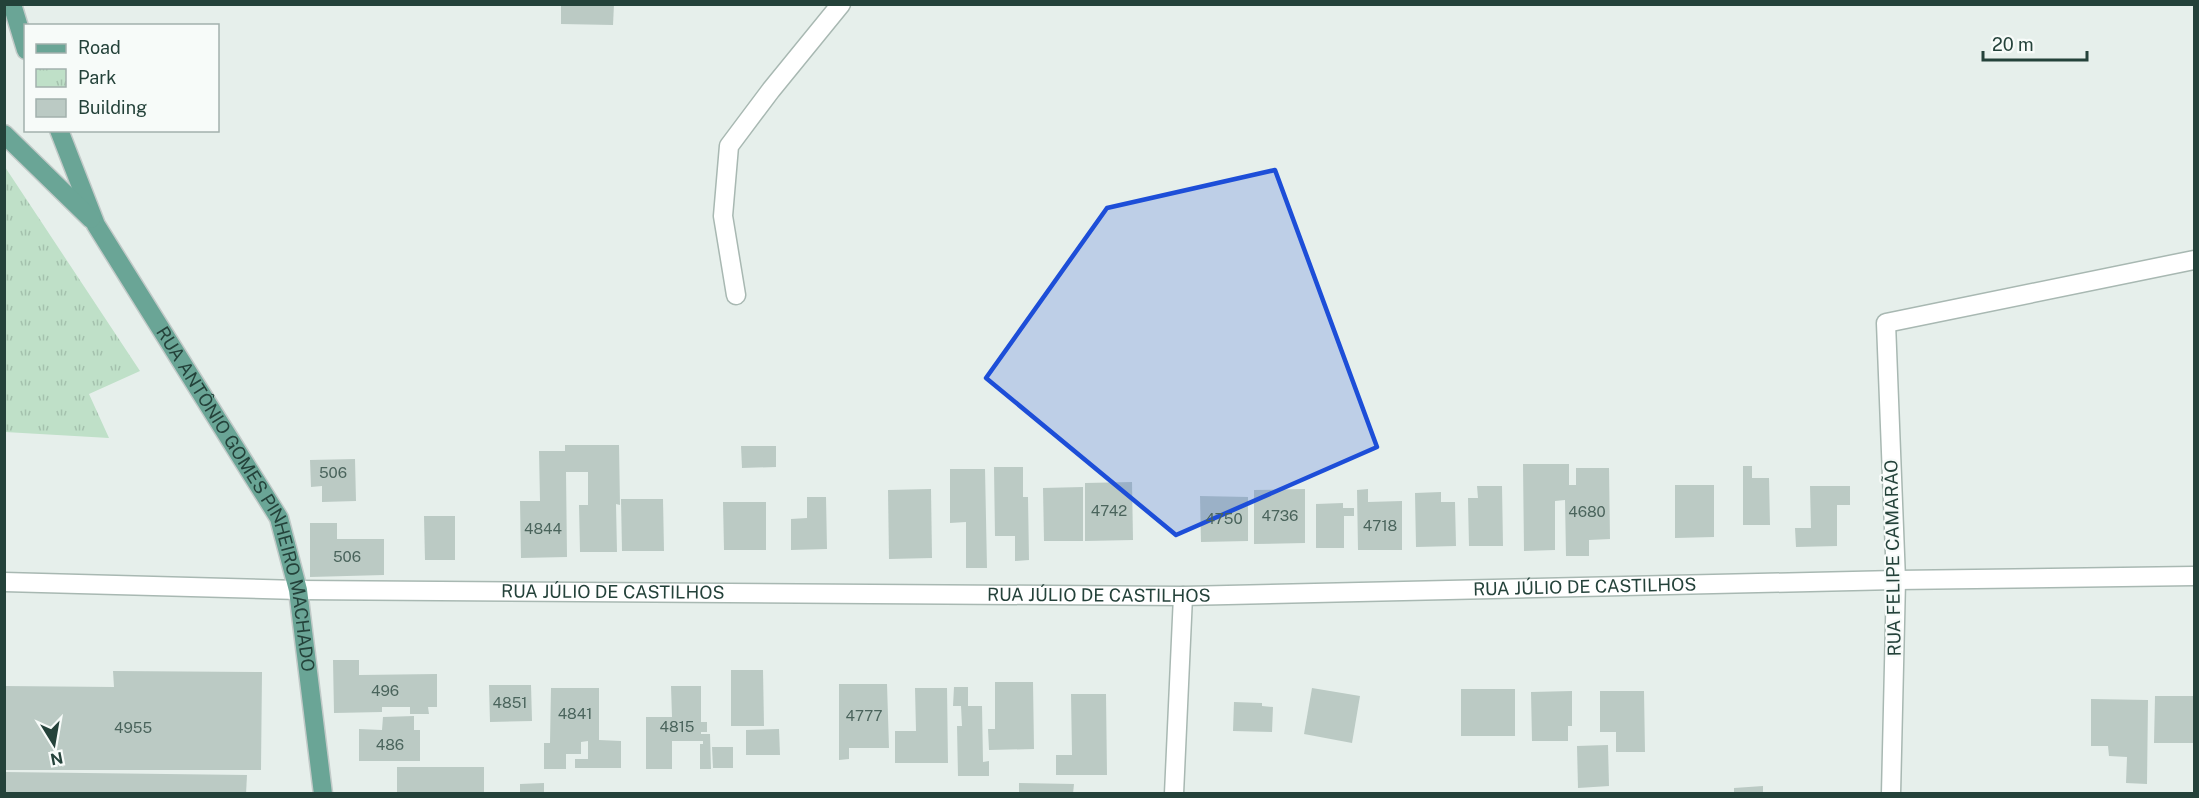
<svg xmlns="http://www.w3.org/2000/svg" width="2199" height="798" font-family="'Public Sans',sans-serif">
	<defs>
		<pattern id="park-tufts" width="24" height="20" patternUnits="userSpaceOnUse" patternTransform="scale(1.5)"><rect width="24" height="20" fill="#bfe0c8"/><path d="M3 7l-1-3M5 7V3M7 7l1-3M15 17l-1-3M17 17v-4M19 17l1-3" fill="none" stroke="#a4c1ad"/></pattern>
	</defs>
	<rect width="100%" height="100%" fill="#e6efeb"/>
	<path fill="url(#park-tufts)" d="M 5,167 L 140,371 L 89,394 L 109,438 L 5,432 Z"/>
	<g fill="#bbcac4">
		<path d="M 561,4 L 614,4 L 613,25 L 561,24 Z"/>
		<path d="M 565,445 L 619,445 L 620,505 L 616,504 L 617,552 L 580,552 L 579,505 L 588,505 L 588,472 L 566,472 L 567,557 L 521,558 L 520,501 L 540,501 L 539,451 L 565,451 Z"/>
		<path d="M 741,446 L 776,446 L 776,467 L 742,468 Z"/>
		<path d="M 355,459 L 356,501 L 322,502 L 322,486 L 311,487 L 310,460 Z"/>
		<path d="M 1523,464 L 1569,464 L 1569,485 L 1576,485 L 1576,468 L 1609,468 L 1610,539 L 1589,540 L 1589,556 L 1566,556 L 1565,500 L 1555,501 L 1555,550 L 1524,551 Z"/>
		<path d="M 1743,466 L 1752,466 L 1752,478 L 1769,478 L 1770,525 L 1743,525 Z"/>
		<path d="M 994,467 L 1023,467 L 1023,497 L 1028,497 L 1029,560 L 1015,561 L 1015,536 L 995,536 Z"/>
		<path d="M 950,469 L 985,469 L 987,568 L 966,568 L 966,522 L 950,523 Z"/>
		<path d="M 1132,482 L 1133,540 L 1085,541 L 1085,483 Z"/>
		<path d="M 1675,485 L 1714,485 L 1714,537 L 1675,538 Z"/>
		<path d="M 1477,486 L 1502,486 L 1503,546 L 1469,546 L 1468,498 L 1478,498 Z"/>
		<path d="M 1810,486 L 1850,486 L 1850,505 L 1837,505 L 1837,546 L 1796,547 L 1795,528 L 1811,528 Z"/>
		<path d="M 1083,487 L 1083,541 L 1044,541 L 1043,488 Z"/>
		<path d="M 931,489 L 932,558 L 889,559 L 888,490 Z"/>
		<path d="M 1305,489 L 1305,543 L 1254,544 L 1254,490 Z"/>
		<path d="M 1368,489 L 1368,502 L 1402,501 L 1402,550 L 1358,550 L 1357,490 Z"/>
		<path d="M 1441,492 L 1441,502 L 1455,502 L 1456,546 L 1416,547 L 1415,493 Z"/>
		<path d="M 1200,496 L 1248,497 L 1248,541 L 1201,542 Z"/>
		<path d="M 807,497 L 826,497 L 827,549 L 791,550 L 791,519 L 807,518 Z"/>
		<path d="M 621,499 L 663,499 L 664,551 L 622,551 Z"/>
		<path d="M 723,502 L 766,502 L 766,550 L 724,550 Z"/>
		<path d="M 1343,503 L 1343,508 L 1354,508 L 1354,516 L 1344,516 L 1344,548 L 1316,548 L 1316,504 Z"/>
		<path d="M 424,516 L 455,516 L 455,560 L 425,560 Z"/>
		<path d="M 310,523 L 337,523 L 337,539 L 384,539 L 384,575 L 310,577 Z"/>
		<path d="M 333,660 L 359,660 L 359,675 L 437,674 L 437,707 L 428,707 L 429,714 L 410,714 L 410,707 L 382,707 L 382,712 L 334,713 Z"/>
		<path d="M 731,670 L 763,670 L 764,726 L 731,726 Z"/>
		<path d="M 113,671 L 262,672 L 261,770 L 4,770 L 4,686 L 114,687 Z"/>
		<path d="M 995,682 L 1033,682 L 1034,749 L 989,750 L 988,729 L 995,729 Z"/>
		<path d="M 839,684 L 887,684 L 889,748 L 849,748 L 849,759 L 839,760 Z"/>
		<path d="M 489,685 L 531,685 L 532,721 L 490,722 Z"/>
		<path d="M 671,686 L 701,686 L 701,722 L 707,722 L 707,732 L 701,732 L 701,734 L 710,734 L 711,769 L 700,769 L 700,744 L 703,744 L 703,741 L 672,741 L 672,769 L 646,769 L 646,717 L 672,717 Z"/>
		<path d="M 954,687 L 968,687 L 968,706 L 982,706 L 983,762 L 989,761 L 989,776 L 958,776 L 957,726 L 962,726 L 961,706 L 953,706 Z"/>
		<path d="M 551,688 L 599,688 L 599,740 L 621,741 L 621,768 L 575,768 L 575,759 L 588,759 L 588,741 L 581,742 L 581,754 L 566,754 L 566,769 L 544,769 L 544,743 L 550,743 Z"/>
		<path d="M 915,688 L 947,688 L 948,763 L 895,763 L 895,731 L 916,731 Z"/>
		<path d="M 1312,688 L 1360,696 L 1352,743 L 1304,734 Z"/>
		<rect x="1461" y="689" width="54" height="47"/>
		<path d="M 1572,691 L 1572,726 L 1568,726 L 1568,741 L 1532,741 L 1531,692 Z"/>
		<path d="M 1600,691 L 1644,691 L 1645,752 L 1616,752 L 1616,732 L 1600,732 Z"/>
		<path d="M 1071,694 L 1106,694 L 1107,775 L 1056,775 L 1056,755 L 1072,755 Z"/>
		<path d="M 2155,696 L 2194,696 L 2194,743 L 2154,743 Z"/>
		<path d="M 2091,699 L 2148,700 L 2147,784 L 2126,783 L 2127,757 L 2109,756 L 2108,746 L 2091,746 Z"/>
		<path d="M 1234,702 L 1262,703 L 1262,706 L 1273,707 L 1272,732 L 1233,731 Z"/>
		<path d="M 414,716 L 414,730 L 420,730 L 420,761 L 359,761 L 359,729 L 382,730 L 383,717 Z"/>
		<path d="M 779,729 L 780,755 L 746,755 L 746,730 Z"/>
		<path d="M 1608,745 L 1609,786 L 1578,788 L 1577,746 Z"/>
		<path d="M 712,747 L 733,747 L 733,768 L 713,768 Z"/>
		<rect x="397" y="767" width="87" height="27"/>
		<path d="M 4,772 L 247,775 L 246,794 L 4,794 Z"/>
		<path d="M 544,783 L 544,794 L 520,794 L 520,784 Z"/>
		<path d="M 1019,783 L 1074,784 L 1073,794 L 1019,794 Z"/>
		<path d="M 1763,786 L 1763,794 L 1734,794 L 1734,788 Z"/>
	</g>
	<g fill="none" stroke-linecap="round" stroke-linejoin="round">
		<g stroke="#a8b8b2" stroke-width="21">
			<g id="minor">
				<path d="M 736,295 L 723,216 L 729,146 L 771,90 L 841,4"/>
				<path id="s1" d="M 4,582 L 298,590 L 1183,596 L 1896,580 L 2194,576"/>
				<path d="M 1174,794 L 1183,596"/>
				<path d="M 1891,794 L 1896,580 L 1886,323 L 2194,260"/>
			</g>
		</g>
		<g stroke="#c2cac8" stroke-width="21">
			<g id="major">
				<path d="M 12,4 L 26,50"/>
				<path id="s2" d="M 59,130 L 96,225 L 279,518 L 298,590 L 323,794"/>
				<path d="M 4,134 L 91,219"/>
			</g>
		</g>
		<use href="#minor" stroke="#fff" stroke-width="18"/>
		<use href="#major" stroke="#6aa596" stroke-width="18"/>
	</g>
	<path fill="#1d4ed8" fill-opacity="0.2" stroke="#1d4ed8" stroke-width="4.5" stroke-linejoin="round" d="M 1275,170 L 1377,447 L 1176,535 L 986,378 L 1107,208 Z"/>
	<g text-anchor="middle" stroke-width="4.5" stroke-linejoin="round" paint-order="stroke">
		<g font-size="15" fill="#4a645c">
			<text x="333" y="478">506</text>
			<text x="1109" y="516">4742</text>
			<text x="1587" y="517">4680</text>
			<text x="1280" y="521">4736</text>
			<text x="1224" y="524">4750</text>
			<text x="1380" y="531">4718</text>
			<text x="543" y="534">4844</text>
			<text x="347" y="562">506</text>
			<text x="385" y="696">496</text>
			<text x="510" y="708">4851</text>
			<text x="575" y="719">4841</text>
			<text x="864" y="721">4777</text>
			<text x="677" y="732">4815</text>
			<text x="133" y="733">4955</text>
			<text x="390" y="750">486</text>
		</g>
		<g font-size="18" fill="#24423a" stroke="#f7fbf9">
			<text dy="6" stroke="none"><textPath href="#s2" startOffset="414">RUA ANTÔNIO GOMES PINHEIRO MACHADO</textPath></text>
			<text transform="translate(1893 558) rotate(-91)" y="6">RUA FELIPE CAMARÃO</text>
			<text dy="6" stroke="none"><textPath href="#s1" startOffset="1581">RUA JÚLIO DE CASTILHOS</textPath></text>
			<text dy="6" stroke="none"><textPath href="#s1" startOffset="609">RUA JÚLIO DE CASTILHOS</textPath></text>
			<text dy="6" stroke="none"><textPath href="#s1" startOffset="1095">RUA JÚLIO DE CASTILHOS</textPath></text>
		</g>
	</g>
	<rect width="2199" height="798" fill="none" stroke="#24423a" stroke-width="12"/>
	<rect x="24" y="24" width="195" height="108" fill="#f7fbf9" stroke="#a3b1ad" stroke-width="1.5"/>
	<rect x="36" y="44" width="30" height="9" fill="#6aa596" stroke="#a3b1ad" stroke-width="1.5"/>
	<text x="78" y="54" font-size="18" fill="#24423a">Road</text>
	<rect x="36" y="69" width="30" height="18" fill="url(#park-tufts)" stroke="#a3b1ad" stroke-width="1.5"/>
	<text x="78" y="84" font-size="18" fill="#24423a">Park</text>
	<rect x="36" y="99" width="30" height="18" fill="#bbcac4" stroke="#a3b1ad" stroke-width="1.5"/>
	<text x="78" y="114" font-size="18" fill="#24423a">Building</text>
	<g transform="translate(54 744) rotate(169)" stroke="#f7fbf9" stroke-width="4.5" paint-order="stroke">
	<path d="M0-4.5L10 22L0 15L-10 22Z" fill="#24423a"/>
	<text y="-9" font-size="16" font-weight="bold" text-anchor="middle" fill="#24423a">N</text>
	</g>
	<path d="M1983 51v9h104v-9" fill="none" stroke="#24423a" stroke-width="3"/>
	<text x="1992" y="51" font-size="18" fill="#24423a" stroke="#f7fbf9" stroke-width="4.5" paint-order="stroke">20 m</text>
</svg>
